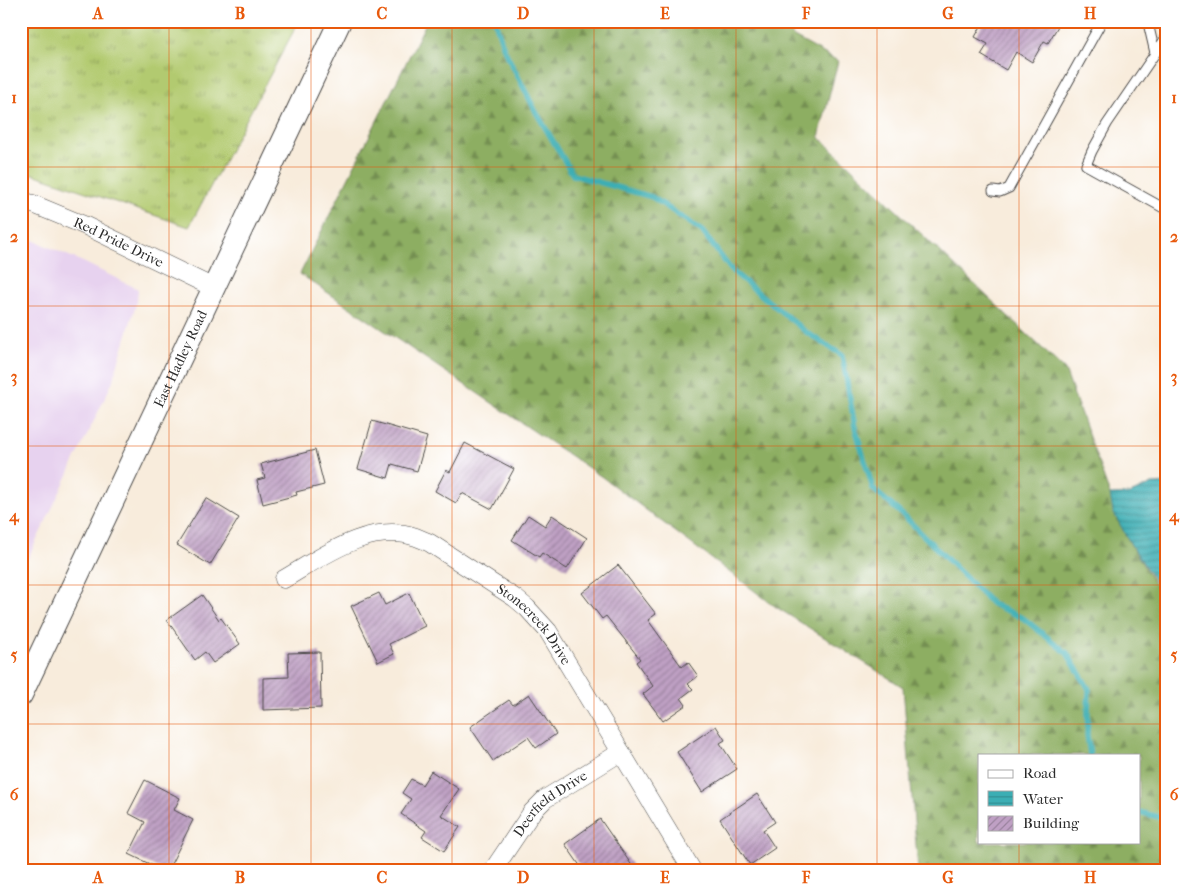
<svg xmlns="http://www.w3.org/2000/svg" width="1188" height="891" font-family="'IM FELL French Canon',serif">
	<defs>
		<pattern id="grass-tufts" width="24" height="20" patternUnits="userSpaceOnUse" patternTransform="scale(1.25)"><rect width="24" height="20" fill="#b2ca6f"/><path d="M3 7l-1-3M5 7V3M7 7l1-3M15 17l-1-3M17 17v-4M19 17l1-3" fill="none" stroke="#91a45b"/></pattern>
		<pattern id="forest-firs" width="22" height="20" patternUnits="userSpaceOnUse" patternTransform="scale(1.25)"><rect width="22" height="20" fill="#8dae62"/><path d="M5 1l3.5 6h-7zM16 11l3.5 6h-7z" fill="#738e51"/></pattern>
		<pattern id="water-rules" width="6" height="5" patternUnits="userSpaceOnUse" patternTransform="scale(1.25)"><rect width="6" height="5" fill="#3caeb4"/><path d="M0 2.5h6" fill="none" stroke="#338e93"/></pattern>
		<pattern id="building-hatch" width="6" height="6" patternUnits="userSpaceOnUse" patternTransform="scale(1.25)"><rect width="6" height="6" fill="#bfa0c4"/><path d="M-1 1l2-2M0 6l6-6M5 7l2-2" fill="none" stroke="#9b839f"/></pattern>
	</defs>
	<rect width="100%" height="100%" fill="#fff"/>
	<filter id="ink" filterUnits="userSpaceOnUse"><feTurbulence type="fractalNoise" baseFrequency=".02" numOctaves="2"/><feDisplacementMap in="SourceGraphic" scale="10" xChannelSelector="R" yChannelSelector="G"/><feConvolveMatrix kernelMatrix="1 2 1 2 8 2 1 2 1" color-interpolation-filters="sRGB"/></filter>
	<filter id="wash" filterUnits="userSpaceOnUse"><feTurbulence type="fractalNoise" baseFrequency=".0096" numOctaves="4" result="noise"/><feDisplacementMap in="SourceGraphic" scale="20" xChannelSelector="R" yChannelSelector="G"/><feGaussianBlur stdDeviation="1.12" result="paint"/><feColorMatrix in="noise" values="0 0 0 0 0 0 0 0 0 0 0 0 0 0 0 0 0 1.4 0 .05"/><feComposite in="paint" operator="in"/></filter>
	<g filter="url(#wash)">
		<rect width="100%" height="100%" fill="#f8ecdc"/>
		<path fill="#e7d2ef" d="M 21,235 L 83,262 L 138,289 L 137,301 L 112,383 L 21,573 Z"/>
		<path fill="url(#grass-tufts)" stroke="#6e7a4d" d="M 21,21 L 299,21 L 189,227 L 21,170 Z"/>
		<path fill="url(#forest-firs)" stroke="#5c6c46" fill-rule="evenodd" d="M 427,21 L 779,21 L 794,37 L 838,61 L 819,137 L 1065,370 L 1110,495 L 1130,543 L 1167,605 L 1167,870 L 918,870 L 903,687 L 776,607 L 602,477 L 300,274 ZM 979,755 L 1139,755 L 1139,842 L 979,842 Z"/>
		<path fill="url(#water-rules)" stroke="#346c70" d="M 1167,483 L 1167,600 L 1130,543 L 1113,512 L 1110,495 L 1130,494 L 1152,484 Z"/>
		<g fill="none" stroke-linecap="round" stroke-linejoin="round">
			<g stroke="#3caeb4" stroke-width="5.5">
				<path d="M 495,21 L 504,49 L 536,112 L 573,175 L 652,197 L 702,231 L 732,271 L 806,332 L 842,355 L 855,427 L 873,489 L 905,517 L 992,604 L 1023,618 L 1067,653 L 1089,689 L 1087,735 L 1090,755"/>
				<path d="M 1139,812 L 1167,819"/>
			</g>
		</g>
		<g id="blocks">
			<g fill="url(#building-hatch)">
				<path d="M 984,21 L 1061,21 L 1048,43 L 1044,41 L 1032,62 L 1016,52 L 1006,70 L 981,55 L 988,44 L 975,37 Z"/>
				<path d="M 372,421 L 427,437 L 417,471 L 392,464 L 388,478 L 358,469 Z"/>
				<path d="M 465,443 L 514,469 L 492,509 L 462,493 L 456,503 L 435,491 L 446,470 L 450,472 Z"/>
				<path d="M 315,450 L 324,485 L 296,492 L 297,495 L 263,504 L 257,480 L 265,478 L 261,464 Z"/>
				<path d="M 206,498 L 239,518 L 210,565 L 177,545 Z"/>
				<path d="M 528,515 L 545,526 L 552,515 L 587,538 L 567,569 L 542,553 L 539,557 L 512,540 Z"/>
				<path d="M 618,565 L 656,614 L 648,620 L 682,667 L 688,662 L 698,676 L 688,684 L 693,689 L 681,698 L 686,705 L 663,721 L 643,694 L 653,686 L 636,662 L 640,659 L 606,616 L 602,619 L 582,593 Z"/>
				<path d="M 379,593 L 385,605 L 409,593 L 425,626 L 389,644 L 394,654 L 378,662 L 351,606 Z"/>
				<path d="M 202,595 L 219,620 L 221,618 L 240,644 L 213,663 L 205,652 L 195,660 L 167,620 Z"/>
				<path d="M 320,652 L 321,708 L 263,710 L 263,678 L 289,677 L 288,653 Z"/>
				<path d="M 529,694 L 556,734 L 536,748 L 528,737 L 493,761 L 470,727 L 509,700 L 513,705 Z"/>
				<path d="M 716,726 L 725,740 L 720,743 L 737,769 L 702,792 L 677,752 Z"/>
				<path d="M 431,771 L 459,789 L 441,815 L 460,827 L 444,851 L 422,837 L 426,831 L 401,814 L 411,799 L 402,793 L 411,779 L 422,785 Z"/>
				<path d="M 145,780 L 180,798 L 174,810 L 193,820 L 168,870 L 162,870 L 129,854 L 145,822 L 128,813 Z"/>
				<path d="M 757,794 L 775,822 L 763,830 L 775,848 L 750,865 L 720,819 Z"/>
				<path d="M 600,819 L 635,870 L 583,870 L 565,844 Z"/>
			</g>
		</g>
	</g>
	<g filter="url(#ink)">
		<use href="#blocks" fill-opacity="0" stroke="#4a4846" stroke-width="1"/>
		<g fill="none" stroke-linecap="round" stroke-linejoin="round">
			<g stroke="#4a4846" stroke-width="11">
				<g id="service">
					<path d="M 1149,21 L 1148,23 L 1155,53"/>
					<path d="M 1167,36 L 1107,124 L 1092,151 L 1086,165 L 1167,210"/>
					<path d="M 993,191 L 1000,192 L 1009,188 L 1102,21"/>
				</g>
			</g>
			<g stroke="#4a4846" stroke-width="19">
				<g id="minor">
					<path id="s1" d="M 21,201 L 33,204 L 86,226 L 214,288"/>
					<path id="s2" d="M 284,579 C 322,557 369,521 416,537 C 421,539 426,541 430,543 L 515,598 L 527,608 L 548,631 L 692,870"/>
					<path id="s3" d="M 493,870 L 532,812 L 545,799 L 621,752"/>
				</g>
			</g>
			<g stroke="#4a4846" stroke-width="24">
				<g id="tertiary">
					<path id="s4" d="M 21,695 L 340,21"/>
				</g>
			</g>
			<use href="#service" stroke="#fff" stroke-width="9"/>
			<use href="#minor" stroke="#fff" stroke-width="18"/>
			<use href="#tertiary" stroke="#fff" stroke-width="22"/>
		</g>
	</g>
	<path fill="none" stroke="#e8590c" stroke-width="1" stroke-opacity="0.55" d="M 169,21 L 169,870M 311,21 L 311,870M 452,21 L 452,870M 594,21 L 594,870M 736,21 L 736,870M 877,21 L 877,870M 1019,21 L 1019,755M 21,167 L 1167,167M 21,306 L 1167,306M 21,446 L 1167,446M 21,585 L 1167,585M 21,724 L 1167,724M 1019,842 L 1019,870"/>
	<g text-anchor="middle" stroke-width="5" stroke-linejoin="round" paint-order="stroke">
		<g font-size="14" fill="#2b2b2b" stroke="#fff">
			<text dy="5" stroke="none"><textPath href="#s1" startOffset="106">Red Pride Drive</textPath></text>
			<text dy="5" stroke="none"><textPath href="#s4" startOffset="372">East Hadley Road</textPath></text>
			<text dy="5" stroke="none"><textPath href="#s2" startOffset="292">Stonecreek Drive</textPath></text>
			<text dy="5" stroke="none"><textPath href="#s3" startOffset="89">Deerfield Drive</textPath></text>
		</g>
	</g>
	<rect width="1188" height="891" fill="none" stroke="#fff" stroke-width="55"/>
	<rect x="978" y="754" width="162" height="90" fill="#ffffff" stroke="#aaaaaa"/>
	<rect x="988" y="770" width="25" height="8" fill="#ffffff" stroke="#aaaaaa"/>
	<text x="1023" y="778" font-size="15" fill="#2b2b2b">Road</text>
	<rect x="988" y="791" width="25" height="15" fill="url(#water-rules)" stroke="#aaaaaa"/>
	<text x="1023" y="804" font-size="15" fill="#2b2b2b">Water</text>
	<rect x="988" y="816" width="25" height="15" fill="url(#building-hatch)" stroke="#aaaaaa"/>
	<text x="1023" y="828" font-size="15" fill="#2b2b2b">Building</text>
	<rect x="28" y="28" width="1132" height="836" fill="none" stroke="#e8590c" stroke-width="2"/>
	<g font-size="16" text-anchor="middle" font-weight="bold" fill="#e8590c">
		<text x="98" y="19">A</text>
		<text x="240" y="19">B</text>
		<text x="382" y="19">C</text>
		<text x="523" y="19">D</text>
		<text x="665" y="19">E</text>
		<text x="806" y="19">F</text>
		<text x="948" y="19">G</text>
		<text x="1090" y="19">H</text>
		<text x="14" y="103">1</text>
		<text x="1174" y="103">1</text>
		<text x="14" y="242">2</text>
		<text x="1174" y="242">2</text>
		<text x="14" y="382">3</text>
		<text x="1174" y="382">3</text>
		<text x="14" y="521">4</text>
		<text x="1174" y="521">4</text>
		<text x="14" y="660">5</text>
		<text x="1174" y="660">5</text>
		<text x="14" y="800">6</text>
		<text x="1174" y="800">6</text>
		<text x="98" y="883">A</text>
		<text x="240" y="883">B</text>
		<text x="382" y="883">C</text>
		<text x="523" y="883">D</text>
		<text x="665" y="883">E</text>
		<text x="806" y="883">F</text>
		<text x="948" y="883">G</text>
		<text x="1090" y="883">H</text>
	</g>
</svg>
